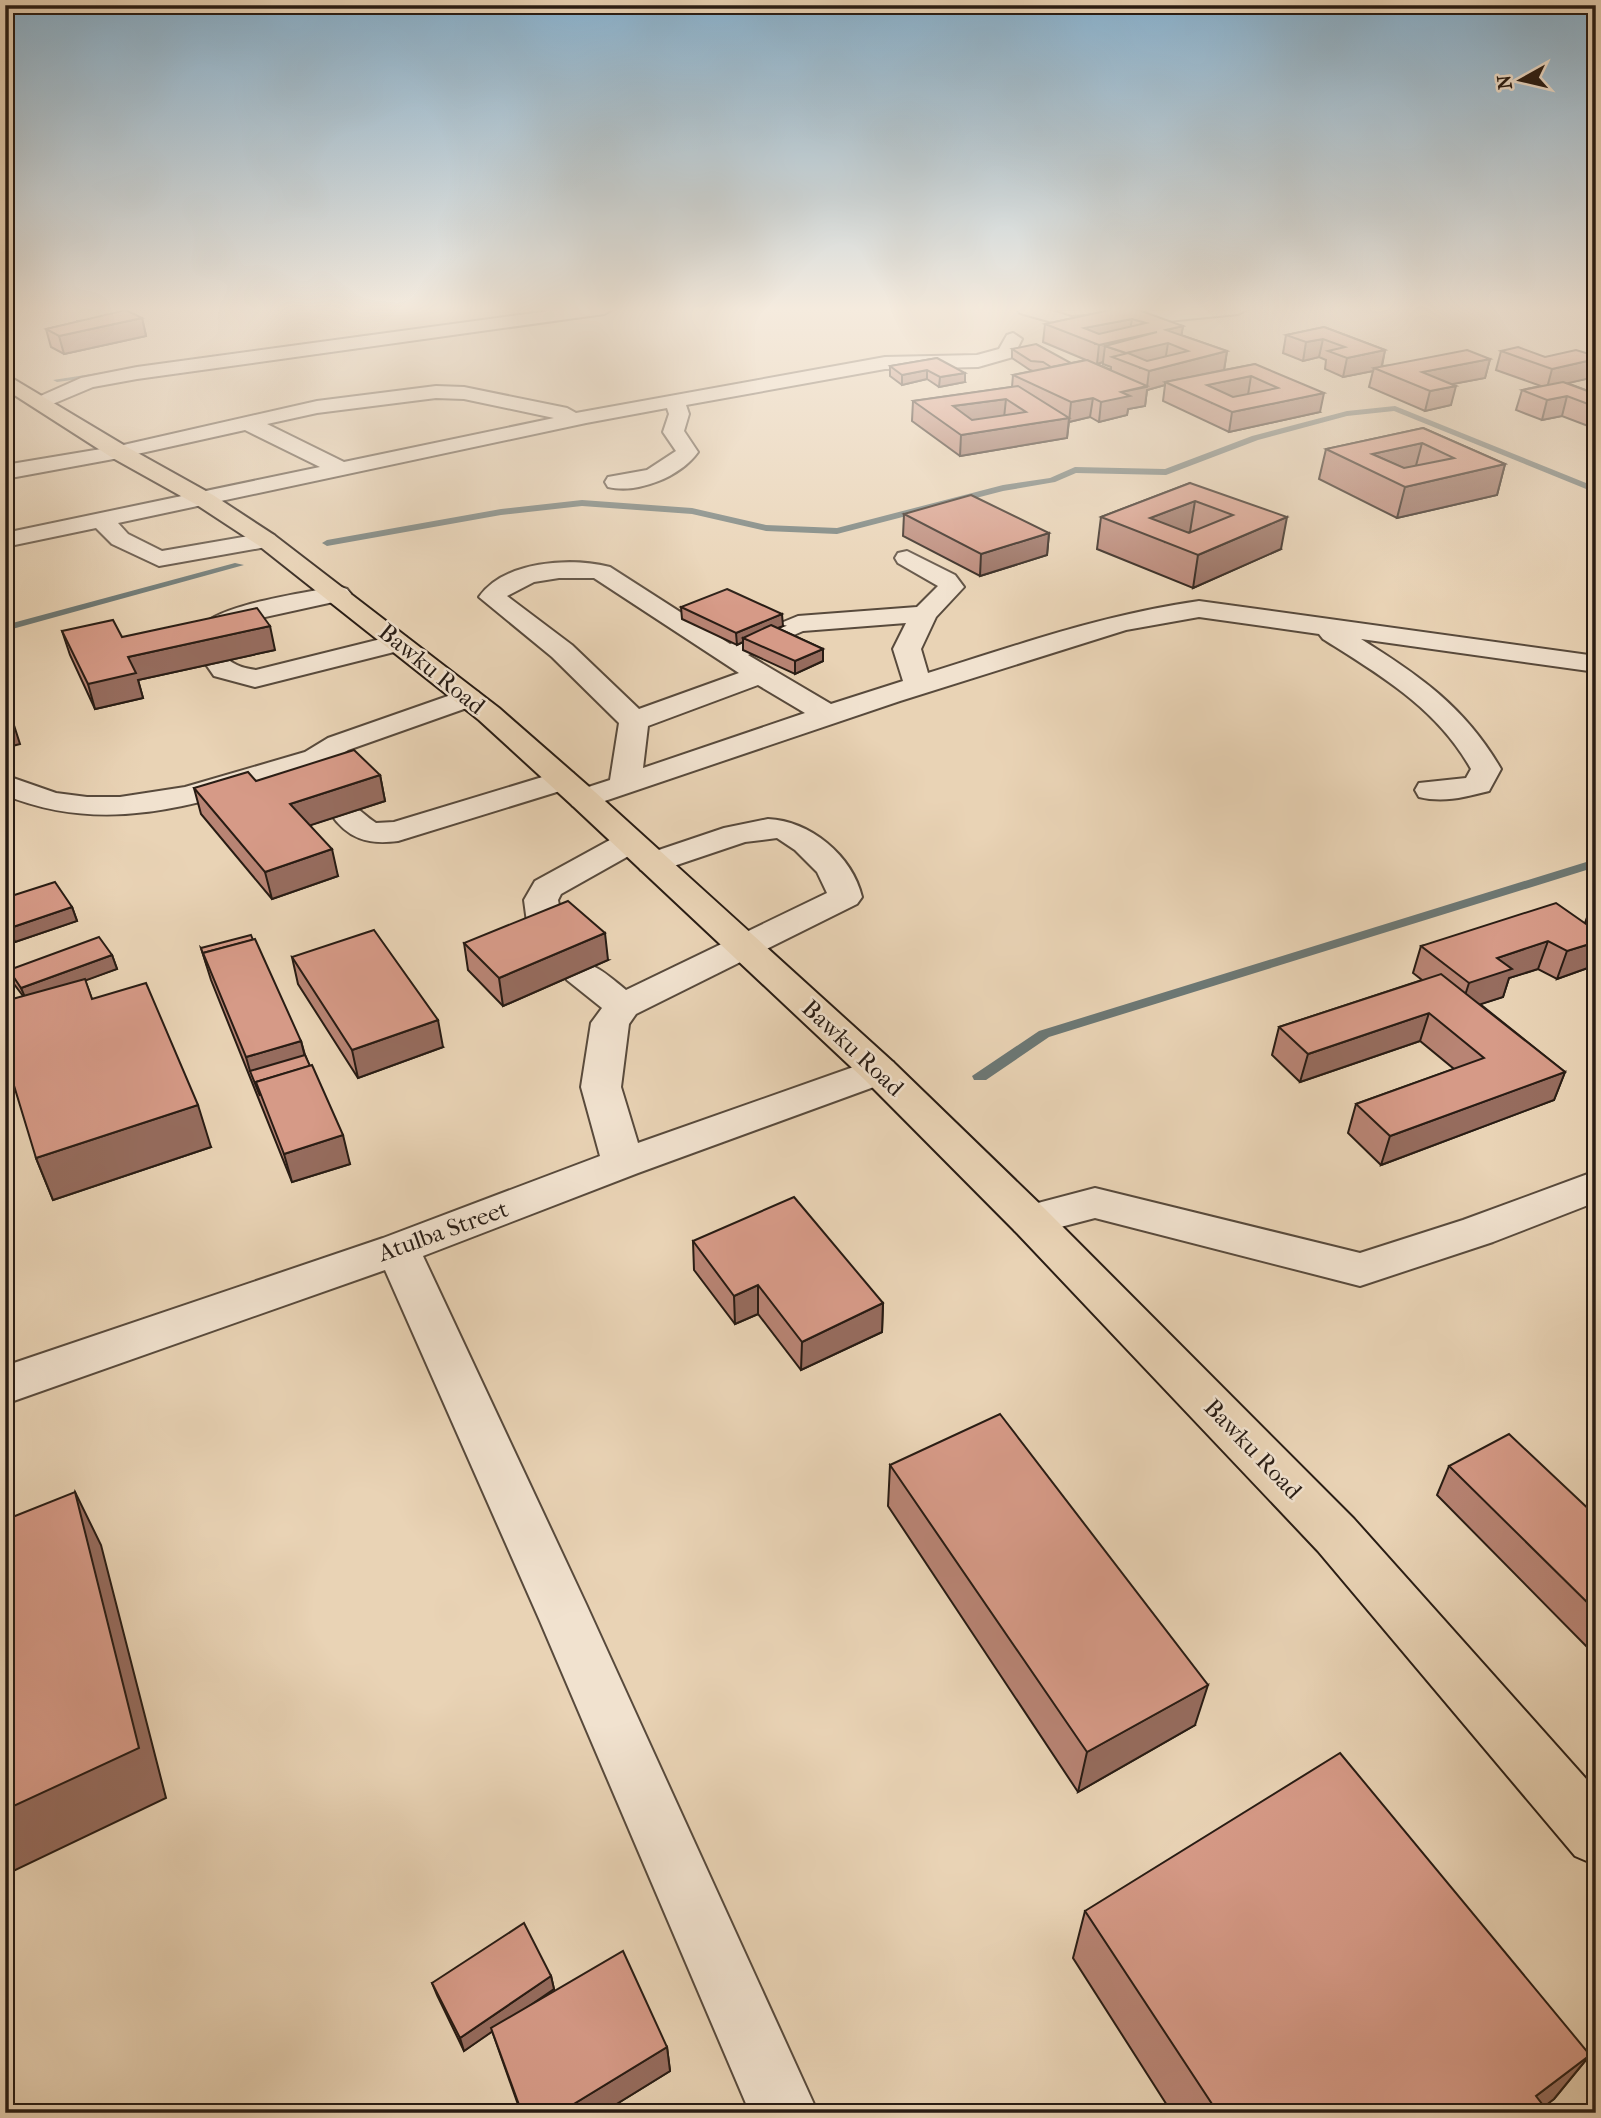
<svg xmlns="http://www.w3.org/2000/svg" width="1601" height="2118" font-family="'IM FELL French Canon',serif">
	<rect width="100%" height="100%" fill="#e9d3b5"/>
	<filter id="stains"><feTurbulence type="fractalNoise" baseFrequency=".00286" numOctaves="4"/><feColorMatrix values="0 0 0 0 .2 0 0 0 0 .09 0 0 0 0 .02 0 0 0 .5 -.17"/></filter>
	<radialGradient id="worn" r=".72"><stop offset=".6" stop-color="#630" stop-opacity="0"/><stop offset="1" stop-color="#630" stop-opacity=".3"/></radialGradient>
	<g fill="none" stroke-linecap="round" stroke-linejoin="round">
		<g fill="#6c7875" fill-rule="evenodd">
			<path d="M 124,369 L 127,373 L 57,382 L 53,380 Z"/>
			<path d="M 1395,406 L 1596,487 L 1596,493 L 1394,411 L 1347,416 L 1258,440 L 1166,475 L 1076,473 L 1055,482 L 1003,491 L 837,534 L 766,531 L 692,514 L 582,506 L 501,515 L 327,546 L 322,543 L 327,540 L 501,509 L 582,500 L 692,508 L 766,525 L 837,528 L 1003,485 L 1050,478 L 1075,467 L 1165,469 L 1252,436 L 1347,411 Z"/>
			<path d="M 235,563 L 244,565 L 5,631 L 5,625 Z"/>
			<path d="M 1596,859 L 1596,867 L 1049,1037 L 986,1080 L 974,1080 L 972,1076 L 1039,1031 Z"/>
		</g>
		<g stroke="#584a3c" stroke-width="4">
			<g id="minor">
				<path d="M 564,309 L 613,309 L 604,314 L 137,379 L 93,387 L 43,408 L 36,406 L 33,402 L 36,398 L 81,378 L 137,367 Z"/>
				<path d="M 1017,309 L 1046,309 L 1071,317 L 1183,309 L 1247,309 L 1238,314 L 1128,325 L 1070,327 L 1020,313 Z"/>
				<path d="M 1582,309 L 1596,309 L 1596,317 Z"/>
				<path d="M 1013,333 L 1022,339 L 1013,357 L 978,367 L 885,369 L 686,405 L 689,414 L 684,431 L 698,452 C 680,477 638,494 608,487 L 605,482 L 608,477 L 647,470 L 676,451 L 663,432 L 669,414 L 667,408 L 586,423 L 118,523 L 128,534 L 162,551 L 266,533 L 274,535 L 278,540 L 274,545 L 266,547 L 159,566 L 112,544 L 96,528 L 5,547 L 5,533 L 320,467 L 245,430 L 119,458 L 5,479 L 5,465 L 119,446 L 317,401 L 436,386 L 464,387 L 567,408 L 576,413 L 885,357 L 977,355 L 999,349 L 1007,335 ZM 436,398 L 464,399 L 554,418 L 344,462 L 267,424 L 317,413 Z"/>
				<path d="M 907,551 L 955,575 L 964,587 L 936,617 L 921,649 L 928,673 C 1017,645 1106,614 1199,601 L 1596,656 L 1596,672 L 1361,639 C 1420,676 1465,707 1501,769 L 1489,791 C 1465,797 1444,803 1419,797 L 1415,790 L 1419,783 L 1466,778 L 1471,769 C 1437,708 1380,675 1323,639 L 1319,634 L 1199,617 L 1126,630 L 900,701 L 584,808 L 573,806 L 568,799 L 573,792 L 610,780 L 619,723 L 552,657 L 479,597 C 504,561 570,557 610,567 L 730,644 L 798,616 L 917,607 L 938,586 L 898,563 L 895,558 L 898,553 ZM 559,578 L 594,578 L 739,673 L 639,709 L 572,645 L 507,596 L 534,582 ZM 906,623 L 893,649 L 903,681 L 831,704 L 748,655 L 803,631 ZM 758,685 L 805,713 L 643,768 L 648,726 Z"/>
				<path d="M 338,586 L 347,589 L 351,594 L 347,599 L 243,622 L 212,637 L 203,635 L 199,629 C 216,604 307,593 338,586 Z"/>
				<path d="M 397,635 L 406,637 L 410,643 L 406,649 L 255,687 L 214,676 L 205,663 L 209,657 C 227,653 224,659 237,665 C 243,668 250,669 256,670 Z"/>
				<path d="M 468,689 L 478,692 L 482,698 L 478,704 L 348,750 L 329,763 L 326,771 L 332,780 L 328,787 C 312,790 305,787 295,774 C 198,805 105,836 5,795 L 5,780 L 13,778 L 56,793 L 87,797 L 120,797 L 185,787 L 305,752 L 328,738 Z"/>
				<path d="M 562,771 L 573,773 L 577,780 L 573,787 L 398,841 C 368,845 348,839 330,813 L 335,806 C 356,801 360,813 376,823 L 394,822 Z"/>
				<path d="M 768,819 C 810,821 852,855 862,897 L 857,904 L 636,1014 L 629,1024 L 621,1087 L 638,1143 L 879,1058 L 893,1062 L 898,1071 L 893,1080 L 638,1173 L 423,1256 L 586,1604 L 818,2113 L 750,2113 L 540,1621 L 385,1270 L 5,1404 L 5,1366 L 383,1238 L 600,1156 L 581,1087 L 591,1023 L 602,1008 L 567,980 L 562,972 L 567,964 C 592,958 607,975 626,990 L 827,893 L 817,872 L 795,850 L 777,838 L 745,842 L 653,873 L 641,870 L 636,863 L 641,856 L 724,828 Z"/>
				<path d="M 630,832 L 641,835 L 646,842 L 641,849 L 561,894 L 558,900 L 565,937 L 559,944 L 547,948 L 535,944 L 529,937 L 524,900 L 535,881 L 619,835 Z"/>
				<path d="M 1596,1171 L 1596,1202 L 1493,1242 L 1360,1286 L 1095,1218 L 1030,1235 L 1015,1231 L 1008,1220 L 1015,1209 L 1095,1188 L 1360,1253 L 1463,1220 Z"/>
			</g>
		</g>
		<g stroke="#281c14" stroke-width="4">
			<path id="highway" d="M 5,374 L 127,447 L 213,495 L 274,535 L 499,708 L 595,792 L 893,1062 L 1045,1209 L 1354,1519 L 1596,1790 L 1596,1865 L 1575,1856 L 1318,1551 L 1015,1231 L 865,1080 L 573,806 L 479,720 L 258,545 L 197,505 L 111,457 L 5,389 Z"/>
		</g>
		<use href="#minor" fill="#f1e2cf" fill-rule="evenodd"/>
		<use href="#highway" fill="#e9d3b5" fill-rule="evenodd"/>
	</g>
	<g fill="#b88474" stroke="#281c14" stroke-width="2" fill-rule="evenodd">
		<path d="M 1056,309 L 1082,309 L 1074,310 L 1058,310 Z"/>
		<path d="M 1115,309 L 1183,326 L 1181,335 L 1227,351 L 1224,370 L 1255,364 L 1320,412 L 1229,432 L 1163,401 L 1165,385 L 1147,390 L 1145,406 L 1128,409 L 1127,415 L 1099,422 L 1090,417 L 1069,422 L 1067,438 L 960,456 L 912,421 L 913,401 L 1012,387 L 1013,375 L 1033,371 L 1030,370 L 1012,358 L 1012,349 L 1071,363 L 1086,360 L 1043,342 L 1045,324 ZM 1103,362 L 1103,364 L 1111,367 L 1111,370 L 1097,364 Z"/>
		<path d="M 142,318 L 146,336 L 64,354 L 51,347 L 46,329 L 77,322 L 77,321 Z"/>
		<path d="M 1324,327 L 1385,350 L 1382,366 L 1490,359 L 1485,378 L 1452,384 L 1451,405 L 1425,411 L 1369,387 L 1373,371 L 1343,377 L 1325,369 L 1326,360 L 1319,357 L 1303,361 L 1283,353 L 1286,335 Z"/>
		<path d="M 1501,351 L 1545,357 L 1596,356 L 1595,377 L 1567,383 L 1596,394 L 1596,429 L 1562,416 L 1542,420 L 1516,410 L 1522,390 L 1541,386 L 1496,370 Z"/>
		<path d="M 937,358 L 965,382 L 939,387 L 927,379 L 902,385 L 890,376 L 890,366 Z"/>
		<path d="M 1423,428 L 1505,464 L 1497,495 L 1397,518 L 1319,479 L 1326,449 Z"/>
		<path d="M 1190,483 L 1281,549 L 1193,588 L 1097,549 L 1101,517 Z"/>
		<path d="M 904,514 L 1049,533 L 1047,555 L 980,576 L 903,536 Z"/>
		<path d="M 681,607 L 783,626 L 777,628 L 823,649 L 823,661 L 795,674 L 743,650 L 743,642 L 737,645 L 682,619 Z"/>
		<path d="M 62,631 L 122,637 L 275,650 L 138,680 L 143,698 L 95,709 L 70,655 Z"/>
		<path d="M 380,775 L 385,801 L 310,825 L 338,876 L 272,899 L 201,814 L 194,788 L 256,781 Z"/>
		<path d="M 5,898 L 72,907 L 77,921 L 15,942 L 5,926 Z"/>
		<path d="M 1596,905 L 1596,965 L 1557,979 L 1538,969 L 1509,978 L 1503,997 L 1480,1004 L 1565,1072 L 1554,1100 L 1381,1165 L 1348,1133 L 1356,1104 L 1454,1069 L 1420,1041 L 1300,1082 L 1272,1055 L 1279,1027 L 1422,980 L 1413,973 L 1421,946 L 1585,923 L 1591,906 Z"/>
		<path d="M 464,943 L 608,960 L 503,1006 L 468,970 Z"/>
		<path d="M 201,948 L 301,1041 L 305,1055 L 350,1164 L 292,1182 L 211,980 Z"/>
		<path d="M 112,955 L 117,969 L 85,980 L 92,999 L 211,1147 L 53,1200 L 36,1158 L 23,996 L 14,984 L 9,970 Z"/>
		<path d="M 292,957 L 443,1047 L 358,1078 L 298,984 Z"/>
		<path d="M 693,1241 L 883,1303 L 882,1332 L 801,1370 L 758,1314 L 735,1324 L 694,1270 Z"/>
		<path d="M 890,1465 L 1195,1725 L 1078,1792 L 888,1506 Z"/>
		<path d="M 1449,1466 L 1596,1516 L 1596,1645 L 1589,1649 L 1437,1495 Z"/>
		<path d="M 1085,1911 L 1590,2055 L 1554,2099 L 1544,2106 L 1549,2113 L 1172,2113 L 1073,1958 Z"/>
		<path d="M 551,1976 L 554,1989 L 529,2006 L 667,2047 L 670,2071 L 602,2113 L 521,2113 L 492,2031 L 464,2051 L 437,1995 L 432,1983 Z"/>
	</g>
	<g fill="#966c5e" stroke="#281c14" stroke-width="2">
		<path d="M 142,318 L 146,336 L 64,354 L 59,336 Z"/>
		<path d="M 1132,319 L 1129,337 L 1095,344 L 1084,328 Z"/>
		<path d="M 1183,326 L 1180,344 L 1168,343 L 1165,362 L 1140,368 L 1126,353 L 1105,346 L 1103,362 L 1097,364 L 1099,345 Z"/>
		<path d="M 1323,339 L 1319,357 L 1303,361 L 1306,342 Z"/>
		<path d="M 1385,350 L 1381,369 L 1374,368 L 1373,371 L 1343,377 L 1347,358 Z"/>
		<path d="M 1227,351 L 1224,370 L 1165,382 L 1165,385 L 1147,390 L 1145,406 L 1128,409 L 1127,415 L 1099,422 L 1101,402 L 1121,392 L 1147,387 L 1149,371 Z"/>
		<path d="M 1490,359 L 1485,378 L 1426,389 L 1422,372 Z"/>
		<path d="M 1596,359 L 1595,377 L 1547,388 L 1552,369 Z"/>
		<path d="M 927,370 L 927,379 L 902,385 L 902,375 Z"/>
		<path d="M 965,373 L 965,382 L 939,387 L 940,377 Z"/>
		<path d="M 1251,376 L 1248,395 L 1212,403 L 1207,385 Z"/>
		<path d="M 1456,386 L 1451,405 L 1425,411 L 1430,391 Z"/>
		<path d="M 1324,393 L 1320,412 L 1229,432 L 1232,412 Z"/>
		<path d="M 1567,396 L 1562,416 L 1542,420 L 1547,400 Z"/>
		<path d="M 1093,398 L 1090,417 L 1069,422 L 1071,402 Z"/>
		<path d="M 1006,399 L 1004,418 L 952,426 L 953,406 Z"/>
		<path d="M 1069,418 L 1067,438 L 960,456 L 961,435 Z"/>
		<path d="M 1422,443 L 1414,473 L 1372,454 Z"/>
		<path d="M 1505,464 L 1497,495 L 1397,518 L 1405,487 Z"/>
		<path d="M 1195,501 L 1190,532 L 1165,542 L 1150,518 Z"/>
		<path d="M 1287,517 L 1281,549 L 1193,588 L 1198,555 Z"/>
		<path d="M 1049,533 L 1047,555 L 980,576 L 981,554 Z"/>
		<path d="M 782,614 L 783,626 L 748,640 L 743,638 L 743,642 L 737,645 L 736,633 Z"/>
		<path d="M 270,626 L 275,650 L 138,680 L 143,698 L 95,709 L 88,684 L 128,657 Z"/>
		<path d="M 823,649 L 823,661 L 795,674 L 795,661 Z"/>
		<path d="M 12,719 L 20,744 L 5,748 L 5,721 Z"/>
		<path d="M 380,775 L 385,801 L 296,830 L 290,804 Z"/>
		<path d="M 332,849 L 338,876 L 272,899 L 265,872 Z"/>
		<path d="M 72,907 L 77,921 L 15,942 L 10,928 Z"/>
		<path d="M 605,933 L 608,960 L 503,1006 L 499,978 Z"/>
		<path d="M 1548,941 L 1538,969 L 1509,978 L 1503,997 L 1460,1011 L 1469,983 L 1497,958 Z"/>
		<path d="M 1596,942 L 1596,965 L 1557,979 L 1567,951 Z"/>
		<path d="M 112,955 L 117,969 L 27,1002 L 21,988 Z"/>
		<path d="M 1429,1013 L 1420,1041 L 1300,1082 L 1308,1054 Z"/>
		<path d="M 438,1020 L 443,1047 L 358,1078 L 352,1050 Z"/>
		<path d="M 301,1041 L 308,1069 L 250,1071 L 246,1057 Z"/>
		<path d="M 1565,1072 L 1554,1100 L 1381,1165 L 1390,1136 Z"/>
		<path d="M 198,1105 L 211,1147 L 53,1200 L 36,1158 Z"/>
		<path d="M 343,1135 L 350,1164 L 292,1182 L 284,1154 Z"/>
		<path d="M 758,1285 L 758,1314 L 735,1324 L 734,1296 Z"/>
		<path d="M 883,1303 L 882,1332 L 801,1370 L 802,1342 Z"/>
		<path d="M 75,1492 L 101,1545 L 166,1798 L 5,1875 L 5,1810 Z"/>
		<path d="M 1596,1638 L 1596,1645 L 1589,1649 Z"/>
		<path d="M 1208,1685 L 1195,1725 L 1078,1792 L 1087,1752 Z"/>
		<path d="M 551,1976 L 554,1989 L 464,2051 L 460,2038 Z"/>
		<path d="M 667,2047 L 670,2071 L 602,2113 L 559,2113 Z"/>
		<path d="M 1590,2055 L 1554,2099 L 1536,2113 L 1536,2096 Z"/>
	</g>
	<g fill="#d69a87" stroke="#281c14" stroke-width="2" fill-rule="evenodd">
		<path d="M 1115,309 L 1136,309 L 1183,326 L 1166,330 L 1227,351 L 1149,371 L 1112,357 L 1128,353 L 1147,361 L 1188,351 L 1168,343 L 1126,353 L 1105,346 L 1157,332 L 1099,345 L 1045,324 ZM 1132,319 L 1146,323 L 1099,334 L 1084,328 Z"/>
		<path d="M 126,310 L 142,318 L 59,336 L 46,329 Z"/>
		<path d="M 1324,327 L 1385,350 L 1347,358 L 1328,351 L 1345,347 L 1323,339 L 1306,342 L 1286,335 Z"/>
		<path d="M 1036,344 L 1071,363 L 1051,367 L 1043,362 L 1031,361 L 1012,349 Z"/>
		<path d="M 1518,347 L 1545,357 L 1576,350 L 1596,356 L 1596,359 L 1552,369 L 1501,351 Z"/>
		<path d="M 1467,350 L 1490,359 L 1422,372 L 1456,386 L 1430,391 L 1374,368 Z"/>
		<path d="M 937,358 L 965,373 L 940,377 L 927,370 L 902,375 L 890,366 Z"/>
		<path d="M 1087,360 L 1147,386 L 1121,392 L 1130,396 L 1101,402 L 1093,398 L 1071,402 L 1013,375 Z"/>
		<path d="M 1255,364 L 1324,393 L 1232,412 L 1165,382 ZM 1251,376 L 1278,388 L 1233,397 L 1207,385 Z"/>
		<path d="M 1563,382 L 1596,394 L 1596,407 L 1567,396 L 1547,400 L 1522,390 Z"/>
		<path d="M 1018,386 L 1069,418 L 961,435 L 913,401 ZM 1006,399 L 1026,412 L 972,420 L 953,406 Z"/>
		<path d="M 1423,428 L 1505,464 L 1405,487 L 1326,449 ZM 1422,443 L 1454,458 L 1404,468 L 1372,454 Z"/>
		<path d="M 1190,483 L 1287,517 L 1198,555 L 1101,517 ZM 1195,501 L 1233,515 L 1189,533 L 1150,518 Z"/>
		<path d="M 971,495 L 1049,533 L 981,554 L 904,514 Z"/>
		<path d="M 727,589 L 782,614 L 736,633 L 681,607 Z"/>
		<path d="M 257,608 L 270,626 L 128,657 L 136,673 L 88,684 L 62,631 L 113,620 L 122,637 Z"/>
		<path d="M 771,625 L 823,649 L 795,661 L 743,638 Z"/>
		<path d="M 5,711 L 12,719 L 5,721 Z"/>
		<path d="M 354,750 L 380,775 L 290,804 L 332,849 L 265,872 L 194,788 L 248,772 L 256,781 Z"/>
		<path d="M 55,882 L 72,907 L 10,928 L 5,921 L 5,898 Z"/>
		<path d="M 568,901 L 605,933 L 499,978 L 464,943 Z"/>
		<path d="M 1556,903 L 1596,931 L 1596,942 L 1567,951 L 1548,941 L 1497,958 L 1512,969 L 1469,983 L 1421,946 Z"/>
		<path d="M 374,930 L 438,1020 L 352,1050 L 292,957 Z"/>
		<path d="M 251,935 L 253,940 L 203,953 L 207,966 L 201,948 Z"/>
		<path d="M 99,937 L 112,955 L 21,988 L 9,970 Z"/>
		<path d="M 255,939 L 301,1041 L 246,1057 L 203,953 Z"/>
		<path d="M 1441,974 L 1565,1072 L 1390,1136 L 1356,1104 L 1484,1058 L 1429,1013 L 1308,1054 L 1279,1027 Z"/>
		<path d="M 85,979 L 92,999 L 146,983 L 198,1105 L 36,1158 L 5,1056 L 5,1001 Z"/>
		<path d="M 305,1055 L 310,1066 L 256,1082 L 260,1096 L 250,1071 Z"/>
		<path d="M 312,1065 L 343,1135 L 284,1154 L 256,1082 Z"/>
		<path d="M 794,1197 L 883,1303 L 802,1342 L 758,1285 L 734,1296 L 693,1241 Z"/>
		<path d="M 1000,1414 L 1208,1685 L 1087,1752 L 890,1465 Z"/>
		<path d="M 1509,1434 L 1596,1516 L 1596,1611 L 1449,1466 Z"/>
		<path d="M 75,1492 L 139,1748 L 5,1810 L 5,1520 Z"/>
		<path d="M 1340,1753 L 1590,2055 L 1536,2096 L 1549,2113 L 1218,2113 L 1085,1911 Z"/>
		<path d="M 524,1923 L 551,1976 L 460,2038 L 432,1983 Z"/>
		<path d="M 623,1951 L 667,2047 L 559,2113 L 522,2113 L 491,2028 Z"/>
	</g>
	<linearGradient id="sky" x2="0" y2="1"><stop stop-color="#89b5d4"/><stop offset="0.51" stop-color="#f5ebde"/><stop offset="1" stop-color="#f5ebde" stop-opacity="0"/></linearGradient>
	<rect width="1601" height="606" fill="url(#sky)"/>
	<g text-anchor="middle" stroke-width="5" stroke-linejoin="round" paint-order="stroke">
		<g font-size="24" fill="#281c14" stroke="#f1e2cf">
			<text transform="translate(432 669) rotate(39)" y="8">Bawku Road</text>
			<text transform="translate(853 1048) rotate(43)" y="8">Bawku Road</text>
			<text transform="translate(443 1231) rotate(-20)" y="8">Atulba Street</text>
			<text transform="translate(1253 1449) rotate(46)" y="8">Bawku Road</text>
		</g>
	</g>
	<rect width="1601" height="2118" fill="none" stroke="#e9d3b5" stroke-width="28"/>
	<rect x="7" y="7" width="1587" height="2104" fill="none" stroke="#281c14" stroke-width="3.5"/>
	<rect x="14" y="14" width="1573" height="2090" fill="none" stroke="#281c14" stroke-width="2"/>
	<g transform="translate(1521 80) rotate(262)" stroke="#f1e2cf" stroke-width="5" paint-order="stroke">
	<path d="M0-5L12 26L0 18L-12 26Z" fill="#281c14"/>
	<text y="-10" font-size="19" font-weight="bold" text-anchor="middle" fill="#281c14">N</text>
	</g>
	<rect width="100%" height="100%" filter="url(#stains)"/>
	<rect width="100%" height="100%" fill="url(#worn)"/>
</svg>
